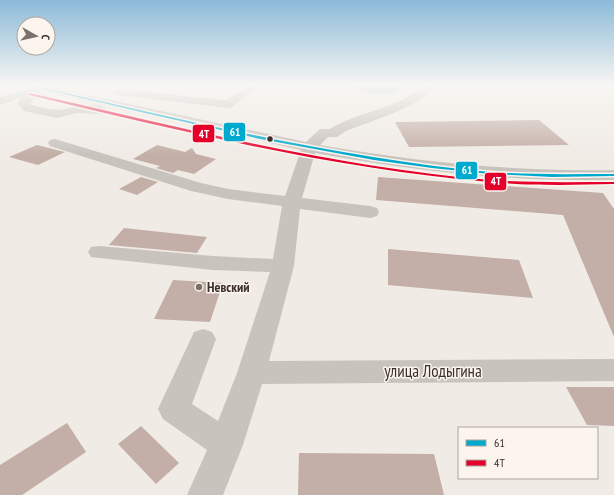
<svg xmlns="http://www.w3.org/2000/svg" width="614" height="495" font-family="'PT Sans Narrow',sans-serif">
	<rect width="100%" height="100%" fill="#f0ebe5"/>
	<path fill="#a1c2c1" d="M 350,86 L 402,86 C 397,99 359,93 350,86 Z"/>
	<g fill="#c3afa7">
		<path d="M 539,120 L 569,145 L 409,147 L 395,122 Z"/>
		<path d="M 37,145 L 65,152 L 38,165 L 9,157 Z"/>
		<path d="M 157,145 L 185,152 L 192,148 L 196,154 L 216,159 L 194,174 L 178,170 L 173,173 L 156,168 L 160,166 L 133,159 Z"/>
		<path d="M 141,177 L 158,182 L 137,195 L 119,189 Z"/>
		<path d="M 378,177 L 603,193 L 614,209 L 614,337 L 563,215 L 376,200 Z"/>
		<path d="M 124,228 L 207,237 L 197,253 L 109,245 Z"/>
		<path d="M 388,249 L 519,260 L 533,298 L 388,285 Z"/>
		<path d="M 173,280 L 223,283 L 210,322 L 154,319 Z"/>
		<path d="M 566,387 L 614,387 L 614,426 L 587,425 Z"/>
		<path d="M 67,423 L 86,452 L 22,495 L 0,495 L 0,465 Z"/>
		<path d="M 141,426 L 179,463 L 156,484 L 118,444 Z"/>
		<path d="M 299,453 L 434,454 L 444,495 L 298,495 Z"/>
	</g>
	<g fill="none" stroke-linecap="round" stroke-linejoin="round">
		<g fill="#c9c3be" fill-rule="evenodd">
			<path d="M 27,86 L 45,86 L 306,142 L 320,129 L 330,129 C 353,114 383,111 407,97 C 419,91 420,86 434,86 C 424,106 368,122 346,131 L 337,137 L 328,137 L 320,145 C 418,162 515,172 614,170 L 614,180 C 511,182 416,171 315,153 L 302,198 L 370,206 L 377,208 L 379,212 L 377,216 L 370,218 L 300,209 L 294,266 L 269,361 L 614,359 L 614,381 L 262,384 L 243,445 L 223,495 L 187,495 L 207,450 L 163,419 L 158,409 L 194,332 L 203,329 L 212,332 L 216,339 L 192,404 L 218,421 L 237,373 L 270,272 L 213,270 L 99,258 L 91,257 L 88,252 L 91,247 L 99,246 L 213,256 L 273,259 L 282,206 L 228,199 L 191,191 L 50,146 L 48,143 L 50,140 L 55,139 L 201,183 L 228,189 L 285,196 L 301,150 L 41,91 L 30,103 L 32,105 C 40,107 50,110 58,110 C 68,109 99,99 107,110 L 101,114 L 77,113 L 57,118 L 24,111 L 17,103 L 21,98 L 0,105 L 0,97 L 29,89 Z"/>
			<path d="M 247,86 L 259,86 L 232,107 L 228,108 L 117,95 L 111,92 L 117,89 L 226,100 Z"/>
		</g>
		<g stroke="#fbf5ee" stroke-width="3">
			<path id="bus-1" d="M 30,86 L 35,86 C 185,120 336,158 490,172 C 531,175 573,174 614,174 L 614,176 L 552,177 L 490,174 L 432,168 L 374,160 L 260,139 L 145,113 Z"/>
		</g>
		<g stroke="#fbf5ee" stroke-width="3">
			<path id="bus-2" d="M 30,93 C 182,128 334,167 490,180 C 531,183 573,182 614,182 L 614,184 C 573,185 531,186 490,182 C 334,169 181,131 29,95 L 28,94 Z"/>
		</g>
		<use href="#bus-1" fill="#00a9ce" fill-rule="evenodd"/>
		<use href="#bus-2" fill="#e4002b" fill-rule="evenodd"/>
	</g>
	<linearGradient id="sky" x2="0" y2="1"><stop stop-color="#8bbad8"/><stop offset="0.55" stop-color="#f8f6f3"/><stop offset="1" stop-color="#f8f6f3" stop-opacity="0"/></linearGradient>
	<rect width="614" height="155" fill="url(#sky)"/>
	<circle fill="#3b302b" stroke="#fbf5ee" stroke-width="1.5" cx="270" cy="139" r="3.5"/>
	<circle fill="#7a716c" stroke="#fbf5ee" stroke-width="1.5" cx="199" cy="287" r="4"/>
	<g text-anchor="middle" stroke-width="3" stroke-linejoin="round" paint-order="stroke">
		<g font-size="14" font-weight="bold" fill="#3b302b" stroke="#fbf5ee" text-anchor="start">
			<text x="207" y="292">Невский</text>
		</g>
		<g font-size="17" fill="#3b302b" stroke="#fbf5ee">
			<text x="433" y="377">улица Лодыгина</text>
		</g>
	</g>
	<g stroke="#fbf5ee" stroke-width="1.5">
		<rect x="223" y="122" width="23" height="20" rx="4" fill="#00a9ce"/>
		<rect x="192" y="124" width="23" height="19" rx="4" fill="#e4002b"/>
		<rect x="455" y="161" width="23" height="19" rx="4" fill="#00a9ce"/>
		<rect x="484" y="172" width="23" height="19" rx="4" fill="#e4002b"/>
	</g>
	<g font-size="11" text-anchor="middle" font-weight="bold" fill="#fff">
		<text x="235" y="136">61</text>
		<text x="204" y="138">4Т</text>
		<text x="467" y="174">61</text>
		<text x="496" y="185">4Т</text>
	</g>
	<rect x="458" y="427" width="140" height="52" fill="#fbf5ee" stroke="#aea6a0"/>
	<rect x="466" y="440" width="20" height="6" fill="#00a9ce" stroke="#aea6a0"/>
	<text x="494" y="447" font-size="12" fill="#3b302b">61</text>
	<rect x="466" y="460" width="20" height="6" fill="#e4002b" stroke="#aea6a0"/>
	<text x="494" y="467" font-size="12" fill="#3b302b">4Т</text>
	<g transform="translate(36 36) rotate(98)"><circle r="19" fill="#fbf5ee" stroke="#aea6a0"/>
	<path d="M0-3L7 15L0 10L-7 15Z" fill="#7a716c"/>
	<text y="-6" font-size="11" font-weight="bold" text-anchor="middle" fill="#3b302b">С</text>
	</g>
</svg>
